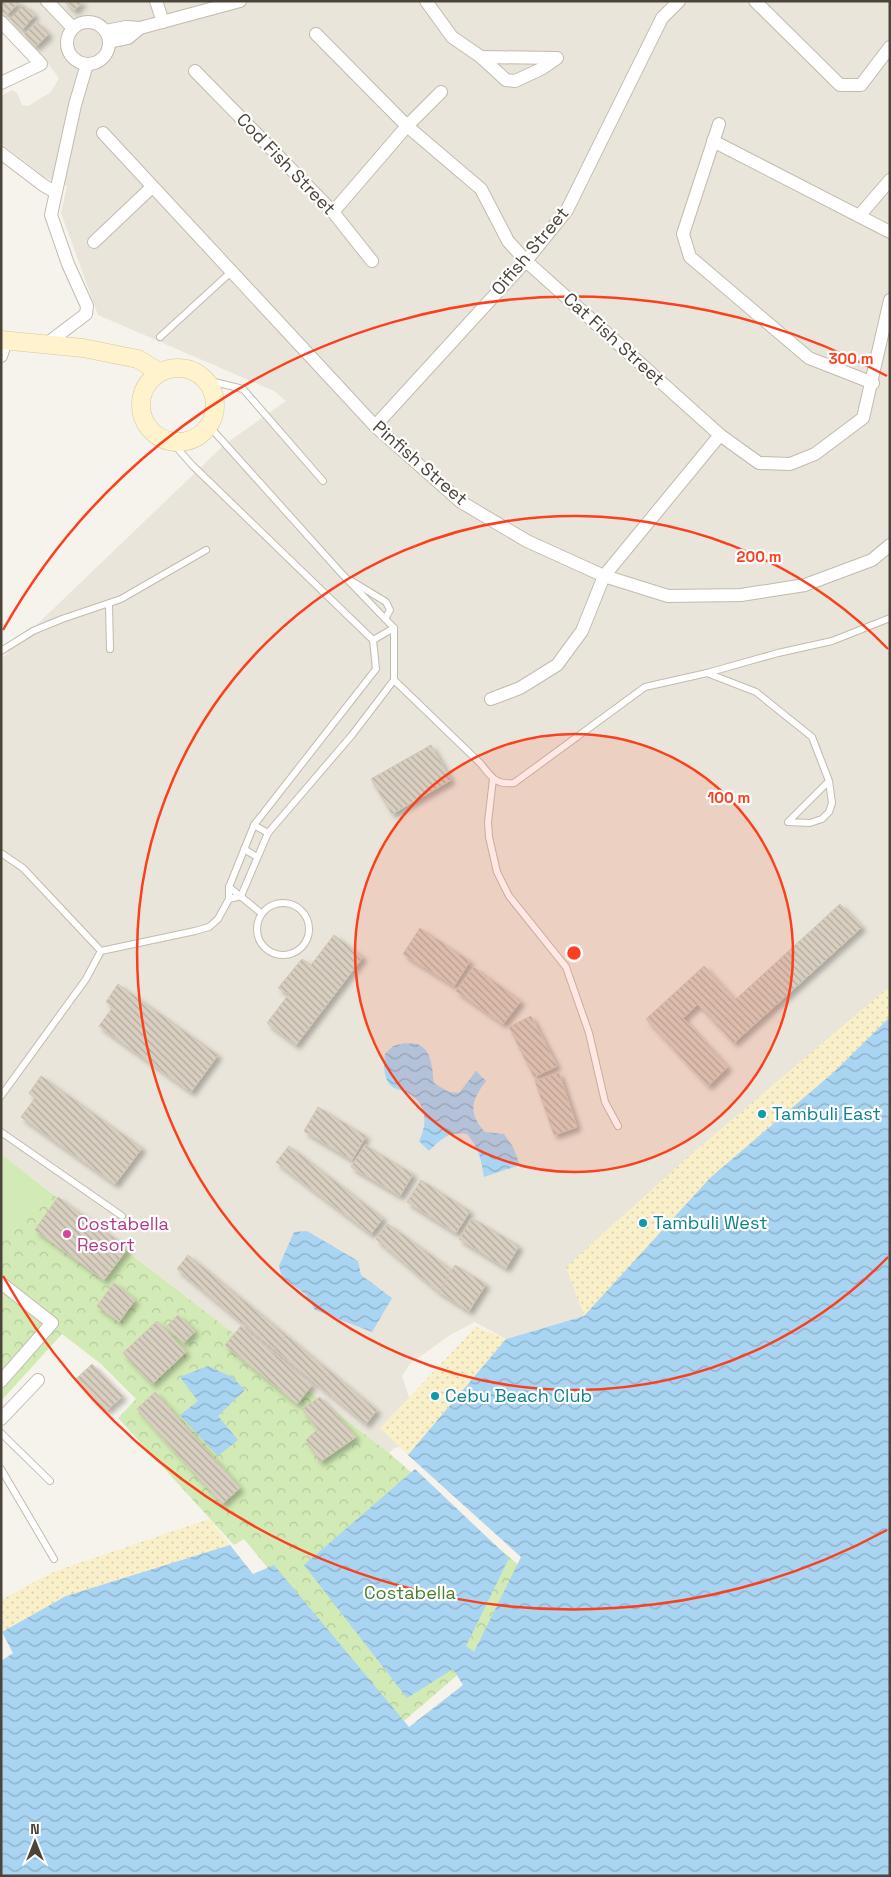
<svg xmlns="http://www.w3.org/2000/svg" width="891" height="1877" font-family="'Space Grotesk',sans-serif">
	<defs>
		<pattern id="sand-dots" width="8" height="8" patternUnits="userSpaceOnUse" patternTransform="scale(1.25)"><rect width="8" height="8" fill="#f9efc9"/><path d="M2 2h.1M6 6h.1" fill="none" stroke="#d7cead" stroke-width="1.8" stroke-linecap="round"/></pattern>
		<pattern id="park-crowns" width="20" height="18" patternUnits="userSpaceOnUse" patternTransform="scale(1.25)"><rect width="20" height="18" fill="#d2eab5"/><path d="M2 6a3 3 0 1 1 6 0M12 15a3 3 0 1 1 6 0" fill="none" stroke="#b6ca9c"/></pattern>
		<pattern id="water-waves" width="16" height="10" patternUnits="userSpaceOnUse" patternTransform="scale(1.25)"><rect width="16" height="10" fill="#a9d4f2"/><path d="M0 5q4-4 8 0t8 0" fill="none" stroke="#8caec5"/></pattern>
		<pattern id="building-back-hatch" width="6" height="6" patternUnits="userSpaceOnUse" patternTransform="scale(1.25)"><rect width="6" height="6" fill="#d8cfc1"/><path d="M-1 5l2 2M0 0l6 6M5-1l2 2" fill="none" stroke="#b1aa9e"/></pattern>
		<filter id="shadow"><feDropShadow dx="4" dy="4" stdDeviation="2.5" flood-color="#0004"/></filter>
	</defs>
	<rect width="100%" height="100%" fill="#f6f3ec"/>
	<path fill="#eae5da" d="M 1,1 L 890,1 L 890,1017 L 584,1316 L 506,1339 L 475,1322 L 450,1335 L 410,1364 L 402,1376 L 412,1406 L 406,1446 L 394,1448 L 389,1453 L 1,1154 L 1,659 L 225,444 L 286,401 L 274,391 L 98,315 L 61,213 L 67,186 L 44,177 L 1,143 L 1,96 L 12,90 L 17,93 L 22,105 L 28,106 L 51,92 L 59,78 L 49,65 L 1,17 Z"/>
	<path fill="#d2eab5" d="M 1,1154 L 50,1192 L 1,1244 Z"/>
	<g fill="url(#sand-dots)">
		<path d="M 890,986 L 890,1017 L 834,1072 L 710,1178 L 584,1316 L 566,1267 L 689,1156 Z"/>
		<path d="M 476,1327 L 506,1339 L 408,1455 L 380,1428 Z"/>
		<path d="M 209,1519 L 230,1545 L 66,1596 L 2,1632 L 1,1600 L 53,1572 Z"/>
	</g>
	<path fill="url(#park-crowns)" d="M 50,1192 L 389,1453 L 552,1594 L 398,1726 L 244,1539 L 234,1545 L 118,1418 L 136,1399 L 101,1364 L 62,1334 L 1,1401 L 1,1244 Z"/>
	<g fill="url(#water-waves)">
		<path d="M 890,1017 L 890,1876 L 1,1876 L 1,1661 L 13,1653 L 2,1632 L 66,1596 L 230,1545 L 253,1574 L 274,1565 L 409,1727 L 463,1685 L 453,1669 L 407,1698 L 304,1565 L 415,1469 L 509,1558 L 466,1646 L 474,1652 L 521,1557 L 408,1455 L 506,1339 L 584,1316 L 710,1178 L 834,1072 Z"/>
		<path d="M 405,1043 C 408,1044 414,1043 417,1044 C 433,1050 432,1070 434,1083 L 449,1092 L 459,1093 L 476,1071 L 486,1081 C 472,1099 467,1113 485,1132 L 504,1134 L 513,1147 L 520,1165 L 484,1177 C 481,1159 479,1148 467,1134 C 447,1132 443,1138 429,1151 L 419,1141 C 428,1124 427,1103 408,1093 C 401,1089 392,1090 388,1082 C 383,1074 384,1062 385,1054 L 393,1046 Z"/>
		<path d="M 307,1231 L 358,1261 L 361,1275 L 392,1298 L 372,1332 L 315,1310 L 305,1294 L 282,1277 L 279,1266 L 294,1232 Z"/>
		<path d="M 208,1366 L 232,1377 L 245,1390 L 218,1416 L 238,1440 L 218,1456 L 180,1415 L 198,1401 L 180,1377 Z"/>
	</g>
	<g fill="url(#building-back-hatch)" stroke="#d3c7b4" filter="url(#shadow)">
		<path d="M 1,1 L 20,1 L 7,15 L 1,10 Z"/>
		<path d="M 64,1 L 83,1 L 74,11 Z"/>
		<path d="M 24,5 L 35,15 L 22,30 L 10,19 Z"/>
		<path d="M 37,22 L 49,34 L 35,47 L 24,34 Z"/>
		<path d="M 431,745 L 451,780 L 392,814 L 371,779 Z"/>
		<path d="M 840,904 L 862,927 L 734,1043 L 698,1004 L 683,1018 L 728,1067 L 708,1086 L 646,1019 L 704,966 L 735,1000 Z"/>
		<path d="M 420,928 L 470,961 L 454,986 L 403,954 Z"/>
		<path d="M 334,935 L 363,957 L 296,1045 L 267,1023 L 289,994 L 278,988 L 302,959 L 311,965 Z"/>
		<path d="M 474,967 L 521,1001 L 503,1024 L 456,991 Z"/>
		<path d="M 118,984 L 218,1055 L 191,1092 L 99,1026 L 113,1007 L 106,1002 Z"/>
		<path d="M 531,1016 L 557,1066 L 534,1077 L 509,1027 Z"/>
		<path d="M 559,1073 L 577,1127 L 554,1135 L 535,1081 Z"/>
		<path d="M 41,1076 L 142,1148 L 115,1184 L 21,1117 L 35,1098 L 29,1093 Z"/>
		<path d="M 318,1107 L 366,1136 L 352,1160 L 304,1131 Z"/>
		<path d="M 365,1145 L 413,1174 L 400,1196 L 351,1167 Z"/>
		<path d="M 289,1146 L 383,1218 L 371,1234 L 276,1162 Z"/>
		<path d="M 421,1180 L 470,1211 L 456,1233 L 407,1202 Z"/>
		<path d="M 58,1197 L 128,1248 L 104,1280 L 35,1230 Z"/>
		<path d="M 472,1218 L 519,1246 L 506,1268 L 459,1239 Z"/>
		<path d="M 388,1224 L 452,1270 L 439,1292 L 376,1239 Z"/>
		<path d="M 188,1255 L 286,1335 L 274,1349 L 177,1269 Z"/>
		<path d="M 455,1265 L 486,1284 L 469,1311 L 439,1292 Z"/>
		<path d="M 114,1283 L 135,1300 L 119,1322 L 97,1306 Z"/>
		<path d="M 178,1315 L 195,1331 L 184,1343 L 166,1327 Z"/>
		<path d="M 157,1321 L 186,1352 L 152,1384 L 123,1353 Z"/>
		<path d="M 241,1326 L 312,1385 L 297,1404 L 225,1345 Z"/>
		<path d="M 286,1335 L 377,1410 L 366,1424 L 274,1349 Z"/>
		<path d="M 92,1364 L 123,1396 L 106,1411 L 76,1379 Z"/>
		<path d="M 155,1392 L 240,1488 L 222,1504 L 137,1409 Z"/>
		<path d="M 320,1397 L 356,1437 L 320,1462 L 306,1440 L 318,1429 L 302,1409 Z"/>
	</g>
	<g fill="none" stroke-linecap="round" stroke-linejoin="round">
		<g stroke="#c2bbae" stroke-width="8">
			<g id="lane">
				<path d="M 160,337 L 231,272"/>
				<path d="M 206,380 L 243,389 L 323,481"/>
				<path d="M 209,426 L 342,574 L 394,628 L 394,680 L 352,735 L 268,833 L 241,896 L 229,899"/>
				<path d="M 350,580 L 386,602 L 390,610 L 385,619"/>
				<path d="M 109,604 L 110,649"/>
				<path d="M 373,640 L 394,628"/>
				<path d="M 1,651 L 33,631 L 62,619 L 121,599 L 206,550"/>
				<path d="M 707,673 L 778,653 L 832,641 L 890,618"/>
				<path d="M 394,680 L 481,764 C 492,778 496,785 514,783 L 645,687 L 707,673 L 756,692 L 812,737 L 829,781 L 832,803 L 829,812 L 822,819 L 810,823 L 788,822 L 829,781"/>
				<path d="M 493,779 L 488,822 L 489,837 L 497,872 L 509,896 L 566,967 L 589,1033 L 605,1102 L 618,1126"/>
				<path d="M 254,825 L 268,833"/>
				<path d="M 244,849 L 257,857"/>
				<path d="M 1,853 L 23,868 L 101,951"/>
				<path d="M 229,887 L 261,913"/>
				<circle cx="283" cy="929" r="26"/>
				<path d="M 1,1096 L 86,979 L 101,951 L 195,931 L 209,927 L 218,919 L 229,899 L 229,887 L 254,825 L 376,669 L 373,640 L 192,465 L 172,442"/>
				<path d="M 1,1132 L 122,1216"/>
				<path d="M 1,1433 L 50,1481"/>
				<path d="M 1,1469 L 54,1559"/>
			</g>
		</g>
		<g stroke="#c2bbae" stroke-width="14">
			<g id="street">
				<path d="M 47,1 L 73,28"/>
				<path d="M 156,1 L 163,22"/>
				<path d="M 426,1 L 452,37 L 481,57 L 506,80 L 515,81 L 541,69 L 557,58"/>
				<path d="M 755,1 L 840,85 L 861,85 L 890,47"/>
				<circle cx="88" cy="43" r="21"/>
				<path d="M 1,22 L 41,64 L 1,83"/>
				<path d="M 106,31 L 126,27 L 140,28 L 240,1"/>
				<path d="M 316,34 L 407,126 L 481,189 L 508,241 L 526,261 L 720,435 L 759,463 L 790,464 L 815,454 L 863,418 L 890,300"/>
				<path d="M 109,42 L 128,38 L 140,28"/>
				<path d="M 481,57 L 556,58"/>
				<path d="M 195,71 L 333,212 L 372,261"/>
				<path d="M 719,124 L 683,234 L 690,257 L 809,358 L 873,383"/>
				<path d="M 103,133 L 375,426 L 461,502 L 527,541 L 604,576 L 668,596 L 741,595 L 805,585 L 872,560 L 890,545"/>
				<path d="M 713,141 L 890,232"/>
				<path d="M 1,153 L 43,185 L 55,192"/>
				<path d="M 333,212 L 407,126 L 441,92"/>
				<path d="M 859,216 L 890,180"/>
				<path d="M 94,242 L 152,187"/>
				<path d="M 45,345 L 86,314 L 87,306 L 68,264 L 51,215 L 75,105 L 87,64"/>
				<path d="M 1,356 L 6,341"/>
				<path d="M 375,426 L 526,261 L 567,210 L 662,18 L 679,1"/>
				<path d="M 491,699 L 520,688 L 557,665 L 582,631 L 604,576 L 720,435"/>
				<path d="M 1,1283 L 52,1323 L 1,1381"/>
				<path d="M 1,1419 L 38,1380"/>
			</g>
		</g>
		<g stroke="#d6c79b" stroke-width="19">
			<g id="secondary">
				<path d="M 1,340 L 83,348 L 138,359 L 159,372"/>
				<circle cx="178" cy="405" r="37"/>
			</g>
		</g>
		<use href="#lane" stroke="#fff" stroke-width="6"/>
		<use href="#street" stroke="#fff" stroke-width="12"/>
		<use href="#secondary" stroke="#fff3cd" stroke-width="18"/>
	</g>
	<circle cx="574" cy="953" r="219" fill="#fc3f1d" fill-opacity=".12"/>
	<g fill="none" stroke="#fc3f1d" stroke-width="2.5">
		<circle cx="574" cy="953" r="219"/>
		<path d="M888 1257A437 437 0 1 1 888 649"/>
		<path d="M887 1530A656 656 0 0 1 3 1276M3 630A656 656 0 0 1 887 376"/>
	</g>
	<g fill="#0f9aa8" stroke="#fff" stroke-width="2">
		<circle cx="762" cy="1114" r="5"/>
		<circle cx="643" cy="1223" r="5"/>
		<circle cx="435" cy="1396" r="5"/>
	</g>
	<circle fill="#d1479c" stroke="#fff" stroke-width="2" cx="67" cy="1234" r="5"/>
	<g text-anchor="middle" stroke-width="4.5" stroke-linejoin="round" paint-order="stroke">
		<g font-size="18" fill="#4b4439" stroke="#fff">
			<text transform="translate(286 164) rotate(46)" y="6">Cod Fish Street</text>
			<text transform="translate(530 251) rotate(-50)" y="6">Oifish Street</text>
			<text transform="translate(614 339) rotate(42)" y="6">Cat Fish Street</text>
			<text transform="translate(420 463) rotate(41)" y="6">Pinfish Street</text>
		</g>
		<g font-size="18" fill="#0d838f" stroke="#fff" text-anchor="start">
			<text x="772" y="1120">Tambuli East</text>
			<text x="653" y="1229">Tambuli West</text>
			<text x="445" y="1402">Cebu Beach Club</text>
		</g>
		<g font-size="18" fill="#b23c85" stroke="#fff" text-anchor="start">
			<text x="77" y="1230">Costabella<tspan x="77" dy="21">Resort</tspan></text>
		</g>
		<g font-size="18" fill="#4a7f2a" stroke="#fff">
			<text x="410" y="1599">Costabella</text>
		</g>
	</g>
	<circle cx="574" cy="953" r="8" fill="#fc3f1d" stroke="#fff" stroke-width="2.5"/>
	<g font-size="15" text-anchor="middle" font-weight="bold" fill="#fc3f1d" stroke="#fff" stroke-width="4.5" stroke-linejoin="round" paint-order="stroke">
		<text x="851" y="364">300 m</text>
		<text x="759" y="562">200 m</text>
		<text x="729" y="803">100 m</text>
	</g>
	<rect width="891" height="1877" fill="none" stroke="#4b4439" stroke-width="5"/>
	<g transform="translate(35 1842)" stroke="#ffffff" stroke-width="4" paint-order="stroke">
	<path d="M0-4L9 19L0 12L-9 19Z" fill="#4b4439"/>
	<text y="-8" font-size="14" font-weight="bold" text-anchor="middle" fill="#4b4439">N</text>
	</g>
</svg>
